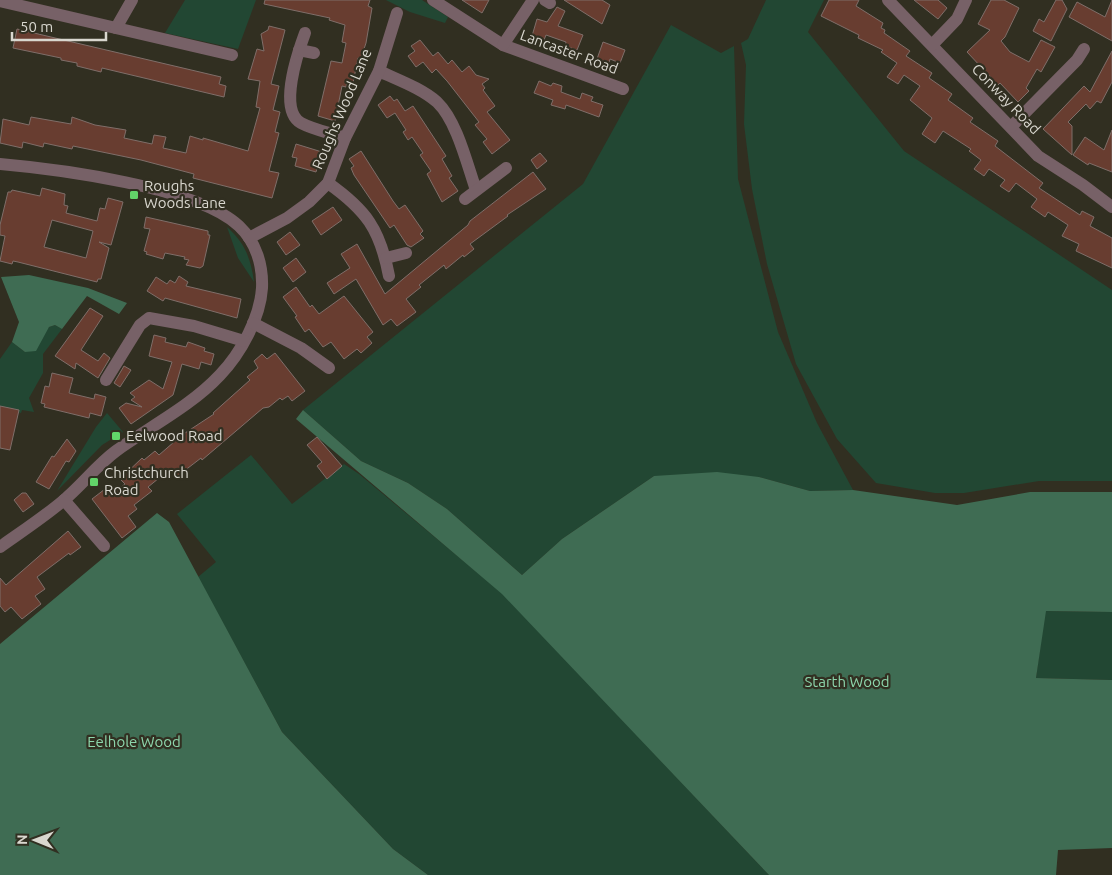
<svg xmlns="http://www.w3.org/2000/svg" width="1112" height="875" font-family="Ubuntu,sans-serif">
	<rect width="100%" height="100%" fill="#312f21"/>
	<g fill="#224733">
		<path d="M 185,0 L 256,0 L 238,49 L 165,33 Z"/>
		<path d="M 386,0 L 422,0 L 448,17 L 445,23 L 410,12 Z"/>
		<path d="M 766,0 L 824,0 L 808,32 L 904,151 L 1112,290 L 1112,481 L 1039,481 L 964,493 L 935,493 L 876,483 L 837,439 L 796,364 L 767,264 L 752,189 L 744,124 L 746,65 L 741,43 L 748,39 Z"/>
		<path d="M 671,25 L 721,53 L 734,46 L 738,179 L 778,332 L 817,423 L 853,490 L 810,491 L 759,477 L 654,476 L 562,539 L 522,575 L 447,509 L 408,483 L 361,461 L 303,410 L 583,184 Z"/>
		<path d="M 227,227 C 245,243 251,259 254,282 L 238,258 Z"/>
		<path d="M 55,325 L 62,329 L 43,354 L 43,373 L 29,398 L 34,412 L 22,410 L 21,413 L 0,408 L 0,359 L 12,342 L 25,352 L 49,327 Z"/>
		<path d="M 107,413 L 123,432 L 102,445 L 57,491 L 96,427 Z"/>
		<path d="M 251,455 L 292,504 L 344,464 L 359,474 L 502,593 L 769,875 L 428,875 L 393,849 L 282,732 L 198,577 L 216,562 L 177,514 Z"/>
		<path d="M 1045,611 L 1112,612 L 1112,680 L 1036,678 Z"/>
	</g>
	<g fill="#3f6c53">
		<path d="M 29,275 L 88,288 L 127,303 L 119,314 L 87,296 L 62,329 L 55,325 L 49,327 L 36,351 L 25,352 L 12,342 L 19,322 L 1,277 Z"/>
		<path d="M 303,410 L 361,461 L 408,483 L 447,509 L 522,575 L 562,539 L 654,476 L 717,472 L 759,477 L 810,491 L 853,490 L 957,505 L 1030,492 L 1112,492 L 1112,612 L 1046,611 L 1036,678 L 1112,680 L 1112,848 L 1058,850 L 1056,875 L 769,875 L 502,594 L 296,419 Z"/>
		<path d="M 157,513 L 169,522 L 282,732 L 393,849 L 428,875 L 0,875 L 0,644 Z"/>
	</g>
	<g fill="#683d30" stroke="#7f6e69" fill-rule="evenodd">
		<path d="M 265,0 L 370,0 L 368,6 L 372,8 L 366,43 L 361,58 L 358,58 L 353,83 L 347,81 L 346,87 L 342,86 L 335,121 L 318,116 L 331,61 L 342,63 L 346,43 L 342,42 L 345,25 L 329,20 L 330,18 L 264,4 Z"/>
		<path d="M 462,0 L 489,0 L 482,13 Z"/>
		<path d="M 564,0 L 602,0 L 610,5 L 602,24 Z"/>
		<path d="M 829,0 L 859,0 L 856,6 L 883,23 L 881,28 L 885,30 L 884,33 L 910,51 L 906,56 L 932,73 L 929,78 L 952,94 L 948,100 L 973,118 L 970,122 L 998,141 L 995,146 L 1043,183 L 1039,188 L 1080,215 L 1082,211 L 1094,217 L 1090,226 L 1112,238 L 1112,268 L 1076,251 L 1079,244 L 1062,236 L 1068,225 L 1048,212 L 1045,217 L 1031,207 L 1037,199 L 1016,183 L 1009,192 L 1000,186 L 1005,180 L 989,169 L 984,176 L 974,169 L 981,160 L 969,151 L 971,149 L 943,131 L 935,143 L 922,134 L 932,118 L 910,100 L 920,86 L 904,75 L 898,84 L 887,77 L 897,63 L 881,52 L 883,50 L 858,38 L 859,35 L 821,16 Z"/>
		<path d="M 914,0 L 938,0 L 947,8 L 938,19 Z"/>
		<path d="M 991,0 L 1004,0 L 1019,8 L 1005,37 L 1001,41 L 1010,52 L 1029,62 L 1041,40 L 1055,47 L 1041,72 L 1037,69 L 1026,88 L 1029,91 L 1018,102 L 1000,83 L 998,85 L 967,52 L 990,30 L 978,24 Z"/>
		<path d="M 1056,0 L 1062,0 L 1067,9 L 1051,41 L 1033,31 L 1039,19 L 1044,22 Z"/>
		<path d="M 1112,0 L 1112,41 L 1069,17 L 1077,2 L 1105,17 Z"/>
		<path d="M 557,7 L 565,11 L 558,26 L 583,35 L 577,50 L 565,46 L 566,42 L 546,35 L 544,40 L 532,36 L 537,19 L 547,22 Z"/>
		<path d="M 269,26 L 285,30 L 271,84 L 279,86 L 273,110 L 280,112 L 275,132 L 279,133 L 269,171 L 279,173 L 272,198 L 193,178 L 194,174 L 141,160 L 73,146 L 72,149 L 44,143 L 43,147 L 23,142 L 22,148 L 0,143 L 3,119 L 29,125 L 31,117 L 71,124 L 72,117 L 95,125 L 126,130 L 124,138 L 152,144 L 154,135 L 166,137 L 163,148 L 186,153 L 190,136 L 203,140 L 203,138 L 248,151 L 260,108 L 256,107 L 260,81 L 248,79 L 257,49 L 264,51 L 261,34 L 268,30 Z"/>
		<path d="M 17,29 L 221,77 L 219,84 L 226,86 L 224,97 L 102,68 L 101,72 L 77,66 L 77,63 L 61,60 L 61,58 L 13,48 Z"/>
		<path d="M 420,40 L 433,56 L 438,52 L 448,64 L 452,60 L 462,72 L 469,66 L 476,75 L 489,79 L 482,84 L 485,88 L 483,90 L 495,106 L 487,112 L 510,140 L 492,154 L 483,142 L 487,139 L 475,125 L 479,122 L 447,81 L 436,69 L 432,73 L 423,62 L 416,67 L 408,56 L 415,51 L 411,46 Z"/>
		<path d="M 603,42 L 625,50 L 620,63 L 610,59 L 609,63 L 597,59 Z"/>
		<path d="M 1112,51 L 1112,82 L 1101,103 L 1097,101 L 1090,109 L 1086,104 L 1068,122 L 1072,126 L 1072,155 L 1043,129 L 1084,86 L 1090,92 Z"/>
		<path d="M 539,81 L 551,86 L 553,83 L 562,86 L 561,92 L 580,99 L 582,93 L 593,97 L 591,101 L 603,105 L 599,117 L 566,105 L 565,109 L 551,105 L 553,100 L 534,93 Z"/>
		<path d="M 390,96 L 394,101 L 397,99 L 405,111 L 413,106 L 446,156 L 442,159 L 452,176 L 449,178 L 458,191 L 442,202 L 427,174 L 431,171 L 420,155 L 423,153 L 412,137 L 408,140 L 403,132 L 406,130 L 395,113 L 387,118 L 378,105 Z"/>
		<path d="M 1112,130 L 1112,172 L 1089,163 L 1088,165 L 1073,155 L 1085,137 L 1104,150 Z"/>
		<path d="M 296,144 L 322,152 L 316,172 L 295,166 L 297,158 L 292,157 Z"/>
		<path d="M 361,151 L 393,201 L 399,209 L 405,205 L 423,231 L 420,234 L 424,238 L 411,247 L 407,245 L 394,225 L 390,228 L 354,175 L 351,168 L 354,166 L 349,159 Z"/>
		<path d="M 540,153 L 547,161 L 537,169 L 531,160 Z"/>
		<path d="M 533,172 L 546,189 L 507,215 L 508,216 L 470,244 L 474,249 L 464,257 L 463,255 L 446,269 L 444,265 L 419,285 L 421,287 L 406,299 L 416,312 L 397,326 L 391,319 L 383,325 L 356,279 L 334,294 L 327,283 L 350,268 L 341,254 L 357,244 L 385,294 L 468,225 L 470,221 Z"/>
		<path d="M 42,188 L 65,194 L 64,205 L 68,206 L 66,213 L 97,221 L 100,208 L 105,209 L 108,198 L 123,202 L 111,245 L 99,242 L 109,248 L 101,279 L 98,279 L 97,282 L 18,262 L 13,261 L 12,264 L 0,261 L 5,236 L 0,235 L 0,225 L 8,192 L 11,192 L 12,190 L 40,196 ZM 52,220 L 93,231 L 86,258 L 44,247 Z"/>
		<path d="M 333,207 L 342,220 L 321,235 L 312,221 Z"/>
		<path d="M 146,217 L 208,231 L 208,235 L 210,235 L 203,266 L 200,268 L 186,265 L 189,260 L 184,259 L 185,257 L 165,253 L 163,259 L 146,254 L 147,252 L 144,251 L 150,229 L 144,228 Z"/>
		<path d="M 290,232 L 300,245 L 286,255 L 277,242 Z"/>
		<path d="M 296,258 L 306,272 L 293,282 L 283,268 Z"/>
		<path d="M 179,276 L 188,282 L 186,286 L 241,299 L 237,318 L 165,298 L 163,301 L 147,291 L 156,277 L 167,284 L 170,280 L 175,283 Z"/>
		<path d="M 296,287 L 310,307 L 312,305 L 319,314 L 344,296 L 373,332 L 367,337 L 372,343 L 361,353 L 357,349 L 344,359 L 331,342 L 323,347 L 309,329 L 305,332 L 295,317 L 297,316 L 283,297 Z"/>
		<path d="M 90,308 L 103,316 L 81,350 L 98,361 L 104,353 L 110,358 L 98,378 L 76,363 L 75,369 L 55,356 Z"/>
		<path d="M 154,335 L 166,338 L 165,342 L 186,347 L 188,342 L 205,348 L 204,351 L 214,354 L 211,365 L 201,362 L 199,369 L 182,364 L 173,395 L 131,424 L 119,408 L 126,403 L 142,407 L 131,400 L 135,397 L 130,393 L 149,380 L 163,389 L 172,362 L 149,356 Z"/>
		<path d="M 275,353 L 305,391 L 292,401 L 288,396 L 282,400 L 280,398 L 269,407 L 263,408 L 202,460 L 201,458 L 175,478 L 169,470 L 148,487 L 152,491 L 134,505 L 137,509 L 128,516 L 136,527 L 122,538 L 92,499 L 105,489 L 110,496 L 125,484 L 120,479 L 142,458 L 144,460 L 155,451 L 159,455 L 182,435 L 214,414 L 213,413 L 250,380 L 247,377 L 258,368 L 254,361 L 262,354 L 267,359 Z"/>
		<path d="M 124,366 L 131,370 L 120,387 L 114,383 Z"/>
		<path d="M 52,373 L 73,378 L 69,393 L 94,399 L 95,394 L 106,397 L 101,416 L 90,413 L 89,418 L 44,407 L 45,404 L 41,403 L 45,386 L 49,387 Z"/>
		<path d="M 0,406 L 19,410 L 10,450 L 0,448 Z"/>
		<path d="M 317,437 L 342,466 L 327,479 L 317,466 L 322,462 L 307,445 Z"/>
		<path d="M 67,439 L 76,451 L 69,462 L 66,461 L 49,489 L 36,482 L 52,456 L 54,457 Z"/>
		<path d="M 22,493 L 26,493 L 34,504 L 23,512 L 14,500 Z"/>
		<path d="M 68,531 L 81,547 L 70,555 L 69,553 L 37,577 L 45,589 L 35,596 L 41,604 L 22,619 L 11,607 L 5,612 L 0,606 L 0,578 L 6,585 Z"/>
	</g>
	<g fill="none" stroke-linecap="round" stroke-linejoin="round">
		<g stroke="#776167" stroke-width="12">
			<path d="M 433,0 L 503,45 L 623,89"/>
			<path d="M 545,0 L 550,3"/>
			<path d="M 888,0 L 1038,156 L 1083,185 L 1112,207"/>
			<path d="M 0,1 L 232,55"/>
			<path d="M 116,28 L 132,0"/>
			<path d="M 305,33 C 298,52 278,110 301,123 C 314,130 331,133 345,138"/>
			<path d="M 503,45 L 533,0"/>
			<path d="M 932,45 L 957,19 L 966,0"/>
			<path d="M 299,50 L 314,53"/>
			<path d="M 379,71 C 398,80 421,88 437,102 C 457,121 467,164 476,190"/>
			<path d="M 1011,127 L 1077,60 L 1084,49"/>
			<path d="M 0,164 C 57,169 198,187 239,226 C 256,242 263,265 262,288 C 260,318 241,353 220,375 C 191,406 151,426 116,451 C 97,465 82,485 64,500 C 44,517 21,532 0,547"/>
			<path d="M 328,183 C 366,210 380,229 389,276"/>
			<path d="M 465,199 L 506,168"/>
			<path d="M 249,238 L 287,218 L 309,202 L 328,183 L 345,138 L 379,71 L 397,13"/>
			<path d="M 386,258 L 406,253"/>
			<path d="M 253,323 L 301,348 L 329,368"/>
			<path d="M 106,380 L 140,325 L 149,318 L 194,326 L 244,341"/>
			<path d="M 64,500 L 104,546"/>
		</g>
	</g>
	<g fill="#62d469" stroke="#312f21" stroke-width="2">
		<rect x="129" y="190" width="10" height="10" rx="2.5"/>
		<rect x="111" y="431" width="10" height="10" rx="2.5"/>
		<rect x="89" y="477" width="10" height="10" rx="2.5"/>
	</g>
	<g text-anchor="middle" stroke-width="4.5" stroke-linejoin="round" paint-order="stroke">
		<g font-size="15" fill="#d9d7cf" stroke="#312f21">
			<text transform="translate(569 52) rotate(20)" y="5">Lancaster Road</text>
			<text transform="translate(1006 99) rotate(46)" y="5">Conway Road</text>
			<text transform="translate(342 109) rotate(-67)" y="5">Roughs Wood Lane</text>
		</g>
		<g font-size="15" fill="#d9d7cf" stroke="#312f21" text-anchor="start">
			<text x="144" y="191">Roughs<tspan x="144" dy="17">Woods Lane</tspan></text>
			<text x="126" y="441">Eelwood Road</text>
			<text x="104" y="478">Christchurch<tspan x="104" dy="17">Road</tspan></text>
		</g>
		<g font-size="15" fill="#8dd6ac" stroke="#312f21">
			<text x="847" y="687">Starth Wood</text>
			<text x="134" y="747">Eelhole Wood</text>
		</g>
	</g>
	<g transform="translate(35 840) rotate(271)" stroke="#312f21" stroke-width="4" paint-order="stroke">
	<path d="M0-4L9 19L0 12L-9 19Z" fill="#d9d7cf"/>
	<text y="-8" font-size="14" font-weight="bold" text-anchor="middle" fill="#d9d7cf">N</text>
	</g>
	<path d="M12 32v8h94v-8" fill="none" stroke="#d9d7cf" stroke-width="2.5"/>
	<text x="20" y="32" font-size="15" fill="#d9d7cf" stroke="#312f21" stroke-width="4" paint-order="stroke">50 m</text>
</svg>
